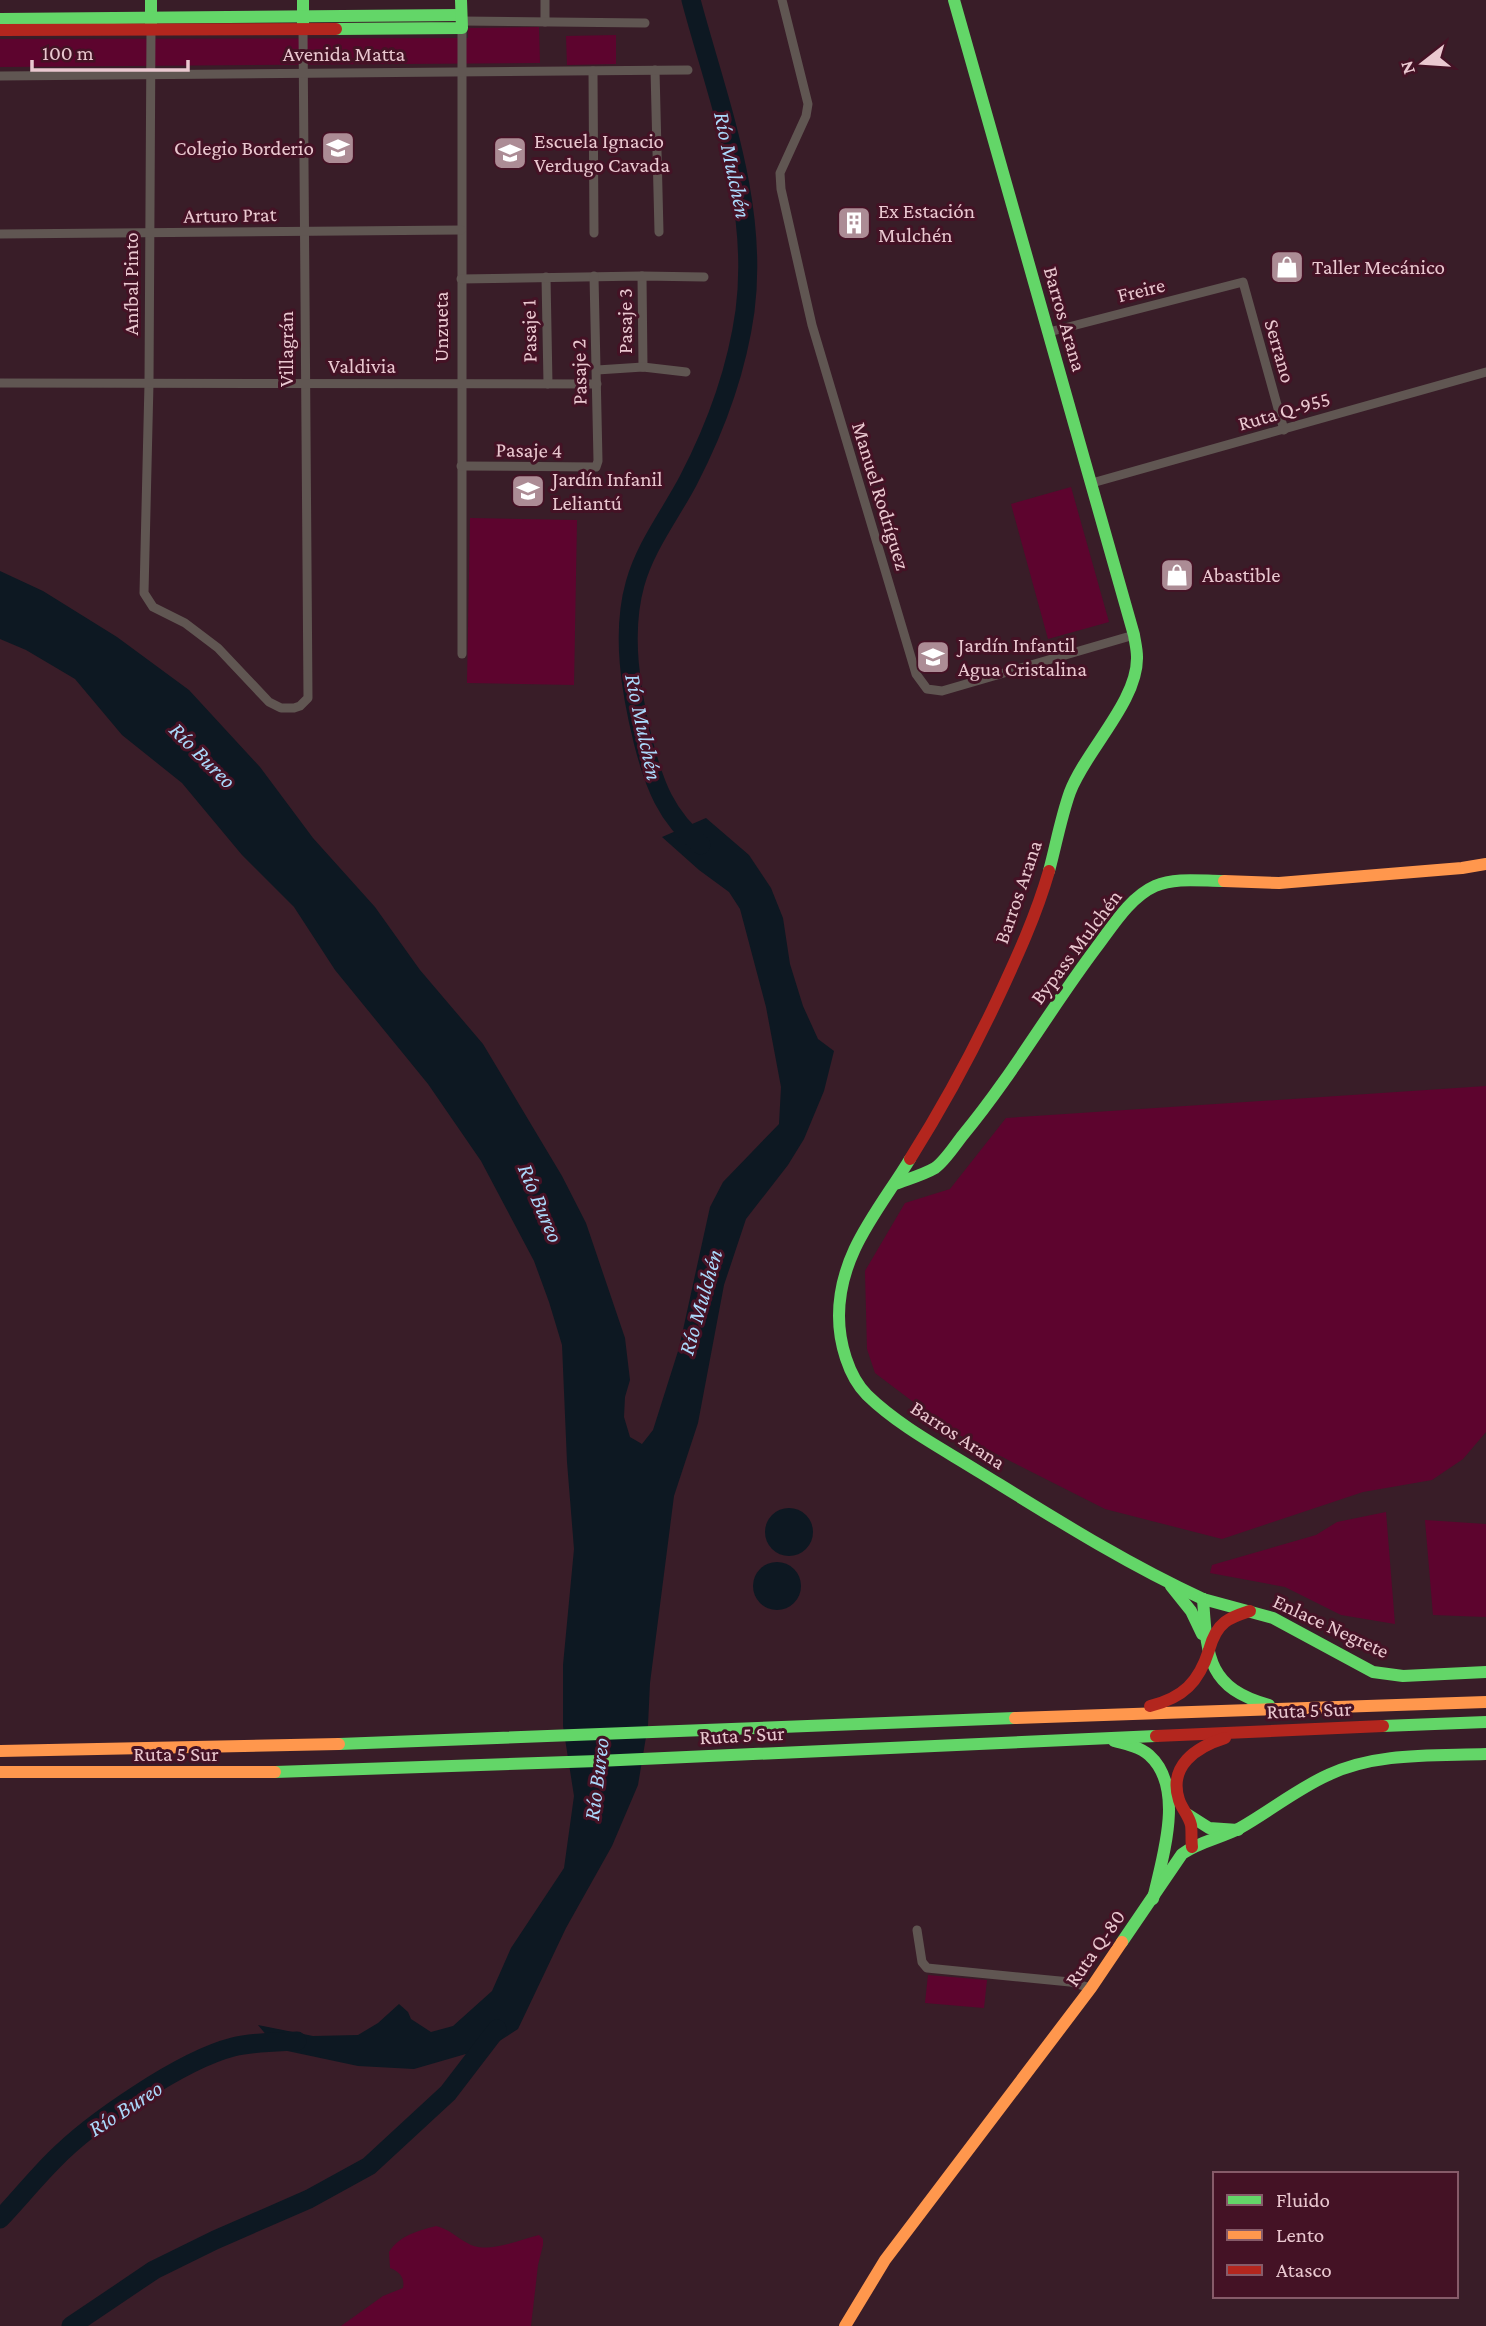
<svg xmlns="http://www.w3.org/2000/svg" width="1486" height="2326" font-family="'Crimson Pro',serif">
	<rect width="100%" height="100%" fill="#391d28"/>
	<g fill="#5d042e">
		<path d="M 539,27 L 540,63 L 0,67 L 0,39 L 468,38 L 468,28 Z"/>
		<path d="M 616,35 L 616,64 L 567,65 L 566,36 Z"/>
		<path d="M 1071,487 L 1109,622 L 1048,639 L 1011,504 Z"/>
		<path d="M 470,518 L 577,520 L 574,685 L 467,683 Z"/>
		<path d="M 1486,1086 L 1486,1432 L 1463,1459 L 1432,1480 L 1363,1492 L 1222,1539 L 1105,1509 L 953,1432 L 875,1373 L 867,1349 L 865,1271 L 905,1203 L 950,1189 L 1006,1118 Z"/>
		<path d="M 1386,1512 L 1395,1624 L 1341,1615 L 1285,1587 L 1210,1573 L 1212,1565 L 1316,1535 L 1337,1522 Z"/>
		<path d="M 1425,1520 L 1486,1524 L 1486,1617 L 1433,1615 Z"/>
		<path d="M 928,1975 L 987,1980 L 984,2008 L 925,2003 Z"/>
		<path d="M 436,2226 C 450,2229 458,2239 471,2245 C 491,2253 519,2240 539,2235 L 543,2239 L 543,2245 L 538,2265 L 531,2326 L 341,2326 L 383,2296 L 403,2288 C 405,2278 400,2272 390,2268 L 389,2252 C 400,2235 418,2231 436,2226 Z"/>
	</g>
	<g fill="#0d1822">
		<path d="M 0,571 L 43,591 L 117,637 L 189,690 L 260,767 L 313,838 L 375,907 L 420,970 L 483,1044 L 562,1176 L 586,1223 L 625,1338 L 630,1380 L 625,1397 L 624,1417 L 630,1437 L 642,1444 L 653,1430 L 679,1348 L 710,1207 L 723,1182 L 779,1124 L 781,1087 L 766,1007 L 740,909 L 729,892 L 699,870 L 662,837 L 706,818 L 749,855 L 771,888 L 783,918 L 790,964 L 803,1006 L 818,1039 L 834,1051 L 824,1091 L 804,1139 L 788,1165 L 746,1219 L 724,1285 L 698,1423 L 674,1496 L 650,1683 L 648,1725 L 638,1785 L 612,1846 L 566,1928 L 518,2029 L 490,2047 L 414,2069 L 358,2066 L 278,2049 L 258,2025 L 313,2036 L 358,2035 L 378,2023 L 399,2004 L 408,2012 L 411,2019 L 431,2032 L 453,2026 L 492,1991 L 511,1948 L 564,1868 L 574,1796 L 563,1726 L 563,1665 L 574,1549 L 567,1462 L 562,1345 L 549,1302 L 534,1261 L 481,1161 L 428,1084 L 335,970 L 294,907 L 242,855 L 182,783 L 122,735 L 75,679 L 26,650 L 0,639 Z"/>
		<circle cx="789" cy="1532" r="24"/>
		<circle cx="777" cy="1586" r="24"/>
	</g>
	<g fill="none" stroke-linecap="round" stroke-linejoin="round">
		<g stroke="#0d1822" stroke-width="19">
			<path d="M 691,0 C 718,101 759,204 745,311 C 737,369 715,429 688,481 C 670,515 645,547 635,584 C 621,634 631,692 643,741 C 654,784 666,817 701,845"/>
			<path d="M 0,2219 C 18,2200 35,2179 54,2160 C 91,2122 182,2060 233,2047 C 253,2042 276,2042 297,2041"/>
			<path d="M 71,2326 L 154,2270 L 215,2240 L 309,2199 L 369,2166 L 448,2093 L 497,2029"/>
		</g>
		<g stroke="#605652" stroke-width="9">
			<path d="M 545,0 L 545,22"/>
			<path d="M 782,0 L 808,104 L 806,116 L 780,173 L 781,189 L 812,325 L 916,674 L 927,689 L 942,691 L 1134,635"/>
			<path d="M 462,21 L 645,23"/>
			<path d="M 462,28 L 462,654"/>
			<path d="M 151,29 L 149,383 L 144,593 L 153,607 L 185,623 L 218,648 L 269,702 L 281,708 L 294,708 L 300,706 L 308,698 L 303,29"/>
			<path d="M 655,70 L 659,232"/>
			<path d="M 593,71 L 594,233"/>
			<path d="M 0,76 L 688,70"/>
			<path d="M 0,234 L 461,230"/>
			<path d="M 642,276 L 643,367"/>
			<path d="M 546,277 L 548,384"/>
			<path d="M 461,279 L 642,276 L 704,277"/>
			<path d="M 1049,332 L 1243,282 L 1284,430"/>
			<path d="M 597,370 L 643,367 L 686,372"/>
			<path d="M 0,383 L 597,384"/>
			<path d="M 461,466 L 596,467 L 598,461 L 594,276"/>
			<path d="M 1092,483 L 1486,372"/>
			<path d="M 917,1930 L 922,1962 L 927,1968 L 1070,1982 L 1091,1988"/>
		</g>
		<g stroke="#63d668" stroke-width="12">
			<path d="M 151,0 L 151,25"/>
			<path d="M 303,0 L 303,24"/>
			<path d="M 954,0 L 1134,635 C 1135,642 1137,649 1137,657 C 1138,701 1086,750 1070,792 C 1061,817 1056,845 1049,871"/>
			<path d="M 0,19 L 461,15"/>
			<path d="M 336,29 L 462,28 L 461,0"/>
			<path d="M 910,1159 C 879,1210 839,1253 839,1316 C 839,1342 848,1376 867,1395 C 900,1427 943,1449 981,1473 C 1054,1518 1125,1563 1203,1599"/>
			<path d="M 895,1184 C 908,1179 923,1175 935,1168 C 945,1161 955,1145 963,1135 C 1012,1076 1050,1009 1096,948 C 1112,927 1130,897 1155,886 C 1176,877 1201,881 1224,881"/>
			<path d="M 1171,1586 L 1191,1611 L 1202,1634"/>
			<path d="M 1203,1599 L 1273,1618 L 1373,1672 L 1403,1676 L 1486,1672"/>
			<path d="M 1203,1599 C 1207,1656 1207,1688 1269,1705"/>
			<path d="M 1383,1726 L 1486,1722"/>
			<path d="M 1114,1741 C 1126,1744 1140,1747 1149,1755 C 1186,1788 1162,1858 1153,1899"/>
			<path d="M 339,1744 L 1015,1718"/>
			<path d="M 275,1772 L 598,1761 L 1156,1736"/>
			<path d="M 1187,1814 L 1209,1828 L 1238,1830"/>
			<path d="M 1122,1942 L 1182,1854 C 1200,1841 1222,1838 1240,1828 C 1270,1811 1297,1789 1328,1775 C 1376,1752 1434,1756 1486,1754"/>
		</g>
		<g stroke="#ff974d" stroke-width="12">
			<path d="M 1224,881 L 1279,883 L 1462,868 L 1486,864"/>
			<path d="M 1015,1718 L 1486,1702"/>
			<path d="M 0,1751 L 339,1744"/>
			<path d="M 0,1772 L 275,1772"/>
			<path d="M 845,2326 L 885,2260 L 1091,1988 L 1122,1942"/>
		</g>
		<g stroke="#b3261e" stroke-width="12">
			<path d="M 0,30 L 336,29"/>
			<path d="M 910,1159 C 942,1108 971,1055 997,1000 C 1017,957 1036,916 1049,871"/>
			<path d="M 1150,1706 C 1183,1698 1199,1682 1209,1650 C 1212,1639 1216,1629 1225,1622 C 1233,1616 1241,1614 1250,1611"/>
			<path d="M 1156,1736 L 1383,1726"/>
			<path d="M 1192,1847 C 1191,1840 1192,1832 1191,1825 C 1189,1816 1182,1809 1179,1800 C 1168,1766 1196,1747 1225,1738"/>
		</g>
	</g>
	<defs>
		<g id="school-square" transform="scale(1.75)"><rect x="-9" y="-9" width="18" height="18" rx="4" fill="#ac8c95" stroke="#441225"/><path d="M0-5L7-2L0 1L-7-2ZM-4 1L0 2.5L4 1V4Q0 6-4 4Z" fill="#fff"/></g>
		<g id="building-square" transform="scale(1.75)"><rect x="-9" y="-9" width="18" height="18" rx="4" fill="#ac8c95" stroke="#441225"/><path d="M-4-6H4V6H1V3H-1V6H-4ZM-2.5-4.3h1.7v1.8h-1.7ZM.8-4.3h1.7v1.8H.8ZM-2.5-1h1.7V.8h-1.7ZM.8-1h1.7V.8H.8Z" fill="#fff"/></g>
		<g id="shop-square" transform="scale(1.75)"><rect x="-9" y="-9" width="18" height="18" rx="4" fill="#ac8c95" stroke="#441225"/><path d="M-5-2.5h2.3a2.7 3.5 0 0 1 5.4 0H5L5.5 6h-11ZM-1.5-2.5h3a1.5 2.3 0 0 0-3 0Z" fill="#fff"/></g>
	</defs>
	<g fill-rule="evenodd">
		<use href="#school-square" x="338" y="148"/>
		<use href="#school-square" x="510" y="153"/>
		<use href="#building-square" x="854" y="223"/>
		<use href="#shop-square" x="1287" y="267"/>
		<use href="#school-square" x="528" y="491"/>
		<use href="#shop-square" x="1177" y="575"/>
		<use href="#school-square" x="933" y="657"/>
	</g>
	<g text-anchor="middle" stroke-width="6" stroke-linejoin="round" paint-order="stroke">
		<g font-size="21" fill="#eac8d0" stroke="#441225">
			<text x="344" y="61">Avenida Matta</text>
			<text transform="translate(230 215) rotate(-1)" y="7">Arturo Prat</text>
			<text transform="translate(131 284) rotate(-90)" y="7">Aníbal Pinto</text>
			<text transform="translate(1141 290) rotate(-14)" y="7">Freire</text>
			<text transform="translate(1065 319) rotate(74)" y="7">Barros Arana</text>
			<text transform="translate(625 321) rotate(-90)" y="7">Pasaje 3</text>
			<text transform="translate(441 327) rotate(-90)" y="7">Unzueta</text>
			<text transform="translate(529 331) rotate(-91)" y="7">Pasaje 1</text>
			<text transform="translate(286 349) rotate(-90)" y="7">Villagrán</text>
			<text transform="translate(1280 351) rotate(74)" y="7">Serrano</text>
			<text x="362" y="373">Valdivia</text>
			<text transform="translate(579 372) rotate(-91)" y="7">Pasaje 2</text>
			<text transform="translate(1284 411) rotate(-16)" y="7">Ruta Q-955</text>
			<text transform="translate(529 450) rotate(1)" y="7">Pasaje 4</text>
			<text transform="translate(881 496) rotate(73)" y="7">Manuel Rodríguez</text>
			<text transform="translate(1018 892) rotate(-71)" y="7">Barros Arana</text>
			<text transform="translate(1076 947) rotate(-53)" y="7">Bypass Mulchén</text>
			<text transform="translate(958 1435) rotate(33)" y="7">Barros Arana</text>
			<text transform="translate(1331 1626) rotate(25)" y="7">Enlace Negrete</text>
			<text transform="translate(1309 1710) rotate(-2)" y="7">Ruta 5 Sur</text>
			<text transform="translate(742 1735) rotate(-3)" y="7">Ruta 5 Sur</text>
			<text x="176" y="1761">Ruta 5 Sur</text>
			<text transform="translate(1095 1948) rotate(-55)" y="7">Ruta Q-80</text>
		</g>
		<g font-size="21" fill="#eac8d0" stroke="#441225" text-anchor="start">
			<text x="534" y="148">Escuela Ignacio<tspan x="534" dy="24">Verdugo Cavada</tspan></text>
			<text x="314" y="155" text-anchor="end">Colegio Borderio</text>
			<text x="878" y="218">Ex Estación<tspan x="878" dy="24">Mulchén</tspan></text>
			<text x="1312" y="274">Taller Mecánico</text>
			<text x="552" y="486">Jardín Infanil<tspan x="552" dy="24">Leliantú</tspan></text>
			<text x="1202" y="582">Abastible</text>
			<text x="958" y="652">Jardín Infantil<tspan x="958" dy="24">Agua Cristalina</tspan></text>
		</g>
		<g font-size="23" font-style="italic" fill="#abd9fb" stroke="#441225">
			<text transform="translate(733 165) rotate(78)" y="8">Río Mulchén</text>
			<text transform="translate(644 727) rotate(78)" y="8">Río Mulchén</text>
			<text transform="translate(203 755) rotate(45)" y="8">Río Bureo</text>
			<text transform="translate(541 1203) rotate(67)" y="8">Río Bureo</text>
			<text transform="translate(700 1302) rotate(-74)" y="8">Río Mulchén</text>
			<text transform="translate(596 1779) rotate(-83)" y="8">Río Bureo</text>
			<text transform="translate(125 2108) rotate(-33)" y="8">Río Bureo</text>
		</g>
	</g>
	<rect x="1213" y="2172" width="245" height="126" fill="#441225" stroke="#865b69" stroke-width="2"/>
	<rect x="1227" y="2195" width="35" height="10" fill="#63d668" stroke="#865b69" stroke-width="2"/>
	<text x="1276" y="2207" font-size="21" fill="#eac8d0">Fluido</text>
	<rect x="1227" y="2230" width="35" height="10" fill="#ff974d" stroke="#865b69" stroke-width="2"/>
	<text x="1276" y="2242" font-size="21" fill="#eac8d0">Lento</text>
	<rect x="1227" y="2265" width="35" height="10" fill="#b3261e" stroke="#865b69" stroke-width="2"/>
	<text x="1276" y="2277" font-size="21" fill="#eac8d0">Atasco</text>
	<g transform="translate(1423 63) rotate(253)" stroke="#441225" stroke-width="5" paint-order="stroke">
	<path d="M0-5L12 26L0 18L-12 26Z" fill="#eac8d0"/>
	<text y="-10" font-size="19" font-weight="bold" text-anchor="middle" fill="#eac8d0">N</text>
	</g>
	<path d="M32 60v10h156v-10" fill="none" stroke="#eac8d0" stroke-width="3.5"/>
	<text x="42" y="60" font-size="21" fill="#eac8d0" stroke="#441225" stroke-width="5" paint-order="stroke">100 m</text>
</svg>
